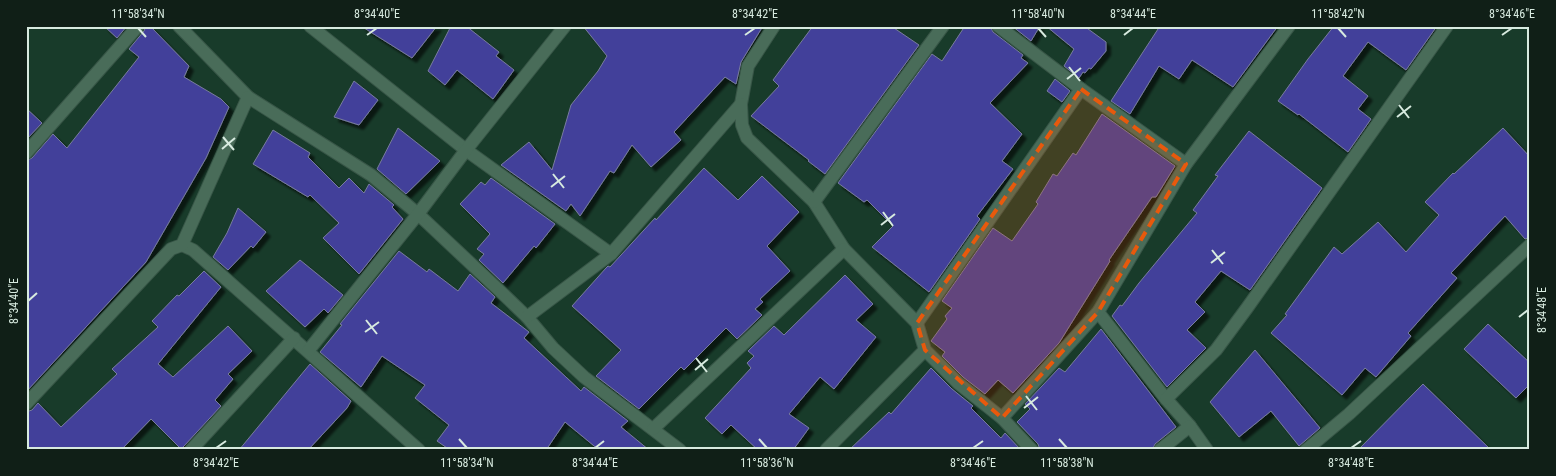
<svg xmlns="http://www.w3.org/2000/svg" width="1556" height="476" font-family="'Roboto Condensed',sans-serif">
	<defs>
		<filter id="shadow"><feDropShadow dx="4.5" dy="4.5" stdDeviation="1" flood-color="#0009"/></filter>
	</defs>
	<rect width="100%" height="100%" fill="#183b2a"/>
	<g fill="#423f9a" stroke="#787c9e" filter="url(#shadow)">
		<path d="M 104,26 L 127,26 L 117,38 Z"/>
		<path d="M 146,26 L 150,26 L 189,66 L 184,77 L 221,99 L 229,107 L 206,158 L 146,262 L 26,392 L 26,161 L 32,158 L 53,134 L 67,148 L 139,57 L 129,49 L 144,31 Z"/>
		<path d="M 361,26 L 437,26 L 412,58 Z"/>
		<path d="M 451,26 L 466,26 L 499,52 L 496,56 L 514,70 L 493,99 L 457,70 L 445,85 L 428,71 Z"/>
		<path d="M 583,26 L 763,26 L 741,62 L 736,84 L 725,77 L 674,132 L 681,140 L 651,167 L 632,145 L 614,173 L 610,171 L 580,216 L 571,204 L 566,211 L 501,165 L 529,142 L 552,170 L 571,105 L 598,71 L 607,56 Z"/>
		<path d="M 813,26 L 891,26 L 919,45 L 825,174 L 808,161 L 809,160 L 751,116 L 779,86 L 773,80 Z"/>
		<path d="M 965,26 L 990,26 L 993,32 L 1023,55 L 1021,58 L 1028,63 L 990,103 L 1022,134 L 1002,161 L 1013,169 L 977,216 L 980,219 L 929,292 L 872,247 L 893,226 L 867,200 L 864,202 L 838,183 L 932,54 L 942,61 Z"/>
		<path d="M 1012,26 L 1040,26 L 1031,41 Z"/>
		<path d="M 1046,26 L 1084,26 L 1106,42 L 1106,51 L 1091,69 L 1089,68 L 1085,73 L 1083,72 L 1079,78 L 1064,66 L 1074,49 Z"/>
		<path d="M 1160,26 L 1278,26 L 1233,87 L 1192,60 L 1179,79 L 1159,66 L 1130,114 L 1111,101 Z"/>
		<path d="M 1334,26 L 1437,26 L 1406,70 L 1368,42 L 1343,76 L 1368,96 L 1358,109 L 1371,119 L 1348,152 L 1299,114 L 1298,115 L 1278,101 L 1308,59 Z"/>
		<path d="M 1055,79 L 1070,91 L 1062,102 L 1047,91 Z"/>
		<path d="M 354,81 L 378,100 L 359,125 L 334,117 Z"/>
		<path d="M 26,108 L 42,123 L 26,140 Z"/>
		<path d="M 1102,114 L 1175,166 L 1156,197 L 1152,197 L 1109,260 L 1110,261 L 1059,343 L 1013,393 L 998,380 L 985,394 L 963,377 L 942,356 L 945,352 L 931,341 L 947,319 L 945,316 L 952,308 L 942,301 L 993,228 L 1012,241 L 1038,204 L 1036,202 L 1053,174 L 1057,176 L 1073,153 L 1076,155 Z"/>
		<path d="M 398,128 L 440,161 L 406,194 L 377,169 Z"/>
		<path d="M 1503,128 L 1530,157 L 1530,237 L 1525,239 L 1505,216 L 1451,273 L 1457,278 L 1408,333 L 1411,336 L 1376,377 L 1365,368 L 1342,395 L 1271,333 L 1287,315 L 1285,314 L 1334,247 L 1342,254 L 1378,222 L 1406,252 L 1439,215 L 1425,202 L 1453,173 L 1454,174 Z"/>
		<path d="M 273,130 L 310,153 L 308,157 L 339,188 L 349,178 L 364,193 L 369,184 L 394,205 L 392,207 L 403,219 L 359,274 L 323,238 L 339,223 L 310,195 L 308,197 L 253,164 Z"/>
		<path d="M 1249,131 L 1322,188 L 1250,290 L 1221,271 L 1195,302 L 1205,312 L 1187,330 L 1206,348 L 1167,387 L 1112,316 L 1120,305 L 1122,306 L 1139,283 L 1197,213 L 1193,210 L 1218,176 L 1215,175 Z"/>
		<path d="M 704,168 L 738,200 L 762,176 L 799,212 L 767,246 L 790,271 L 760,299 L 763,302 L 755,309 L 762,315 L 737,339 L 726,328 L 684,370 L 681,367 L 639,409 L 596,376 L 621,350 L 572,306 L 606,268 L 608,266 L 610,267 L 655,218 L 656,220 Z"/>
		<path d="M 491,178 L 555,224 L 536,248 L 534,246 L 503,283 L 479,260 L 484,254 L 477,249 L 490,234 L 460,204 L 481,182 L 485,185 Z"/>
		<path d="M 238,208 L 266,232 L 253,248 L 251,246 L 228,270 L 213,257 L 227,233 Z"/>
		<path d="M 399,251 L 427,272 L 429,269 L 458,291 L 470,274 L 495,297 L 491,303 L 529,332 L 524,338 L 581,391 L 584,387 L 628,421 L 621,427 L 649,450 L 599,450 L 565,422 L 546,450 L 450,450 L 437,441 L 449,425 L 415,398 L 425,385 L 382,356 L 361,387 L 320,352 L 342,325 L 340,324 Z"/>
		<path d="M 300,260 L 343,295 L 328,313 L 324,309 L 305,327 L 266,291 Z"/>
		<path d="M 204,271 L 221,287 L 158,364 L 173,377 L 228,326 L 252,351 L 228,374 L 233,379 L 215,400 L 221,406 L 184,446 L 181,449 L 151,419 L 121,450 L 26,450 L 26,412 L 32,410 L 38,403 L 61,427 L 117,374 L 112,369 L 158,327 L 152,321 L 177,295 L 179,296 Z"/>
		<path d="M 845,275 L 873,304 L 856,320 L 876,337 L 834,389 L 820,377 L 789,414 L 809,428 L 793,450 L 758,450 L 731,425 L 722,434 L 705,418 L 751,368 L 747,363 L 754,356 L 748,351 L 774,326 L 784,335 Z"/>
		<path d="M 1488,324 L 1530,363 L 1530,384 L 1516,398 L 1464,349 Z"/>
		<path d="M 1101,329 L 1176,427 L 1155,444 L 1152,450 L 1040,450 L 1038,444 L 1017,422 L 1030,409 L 1025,404 L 1059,368 L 1065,372 Z"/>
		<path d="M 1255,350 L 1320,428 L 1299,446 L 1271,411 L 1239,437 L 1210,402 Z"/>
		<path d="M 310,364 L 351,401 L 347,408 L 308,450 L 239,450 Z"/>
		<path d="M 931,368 L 952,389 L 973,406 L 971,408 L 1001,438 L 1005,433 L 1021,450 L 849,450 L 889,412 L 891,414 Z"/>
		<path d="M 1423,384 L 1491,450 L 1358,450 Z"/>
	</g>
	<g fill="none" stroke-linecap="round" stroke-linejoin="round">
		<g stroke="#385647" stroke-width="14">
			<g id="minor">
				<path d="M 179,26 L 248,97 L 371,175 L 418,214 L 501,292 L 527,317 L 553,348 L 584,377 L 680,450"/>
				<path d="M 310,26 L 466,150 L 611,254"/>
				<path d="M 774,26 L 748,66 L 741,104 L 742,125 L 747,138 L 814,202 L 844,249 L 917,323 L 925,350 L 958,383 L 1002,418"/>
				<path d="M 998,26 L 1081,89 L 1186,164"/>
				<path d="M 26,153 L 138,26"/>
				<path d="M 814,202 L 943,26"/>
				<path d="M 182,245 L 193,250 L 419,450"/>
				<path d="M 1098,312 L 1166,399 L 1190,426 L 1207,450"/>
				<path d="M 527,317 L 611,254 L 741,104"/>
				<path d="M 917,323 L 1081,89"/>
				<path d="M 308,351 L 418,214 L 466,150 L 565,26"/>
				<path d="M 1166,399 L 1216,350 L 1247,308 L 1447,26"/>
				<path d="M 26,404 L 171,249 L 182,245 L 248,97"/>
				<path d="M 653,429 L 844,249"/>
				<path d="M 191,450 L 294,338"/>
				<path d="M 826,450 L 925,350"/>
				<path d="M 1032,450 L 1002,418 L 1098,312 L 1186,164 L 1289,26"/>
				<path d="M 1160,450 L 1190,426"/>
				<path d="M 1306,450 L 1349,414 L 1530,245"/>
			</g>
		</g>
		<use href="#minor" stroke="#496c59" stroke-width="12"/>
	</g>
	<path fill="#e8590c" fill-opacity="0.2" stroke="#e8590c" stroke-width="4" stroke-dasharray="10 6" stroke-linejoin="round" d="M 1081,89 L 1186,164 L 1098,312 L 1002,418 L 925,350 L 917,323 Z"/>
	<path fill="none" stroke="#d7eadf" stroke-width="2" d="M 138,28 L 146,37M 1038,28 L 1046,37M 1338,28 L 1346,37M 367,35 L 377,28M 745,35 L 755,28M 1124,35 L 1133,28M 1502,35 L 1512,28M 1069,67 L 1080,81M 1067,79 L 1081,68M 1399,105 L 1409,118M 1397,117 L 1411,106M 223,137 L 234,150M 222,149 L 235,138M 553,174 L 564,188M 551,187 L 565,176M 883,212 L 893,226M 881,225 L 895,214M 1212,250 L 1223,264M 1211,263 L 1225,252M 28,301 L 37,293M 1519,317 L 1528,310M 366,320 L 377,334M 365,332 L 379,322M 696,358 L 707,372M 695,370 L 708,359M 1026,396 L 1037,410M 1024,408 L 1038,397M 459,439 L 467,448M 759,439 L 767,448M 1059,439 L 1067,448M 216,448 L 226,441M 595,448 L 604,441M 973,448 L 983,441M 1351,448 L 1361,441"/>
	<rect width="1556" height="476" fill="none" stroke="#101f17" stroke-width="55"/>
	<rect x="28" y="28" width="1500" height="420" fill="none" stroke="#d7eadf" stroke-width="2"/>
	<g font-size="12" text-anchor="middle" fill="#d7eadf">
		<text x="138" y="18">11°58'34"N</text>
		<text x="377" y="18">8°34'40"E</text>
		<text x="755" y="18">8°34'42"E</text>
		<text x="1038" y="18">11°58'40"N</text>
		<text x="1133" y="18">8°34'44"E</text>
		<text x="1338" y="18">11°58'42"N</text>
		<text x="1512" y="18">8°34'46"E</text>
		<text transform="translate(14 301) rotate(-90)" y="4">8°34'40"E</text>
		<text transform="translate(1542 310) rotate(-90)" y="4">8°34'48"E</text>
		<text x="216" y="467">8°34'42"E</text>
		<text x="467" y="467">11°58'34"N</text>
		<text x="595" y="467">8°34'44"E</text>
		<text x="767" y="467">11°58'36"N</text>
		<text x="973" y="467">8°34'46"E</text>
		<text x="1067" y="467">11°58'38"N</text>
		<text x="1351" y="467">8°34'48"E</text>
	</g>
</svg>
